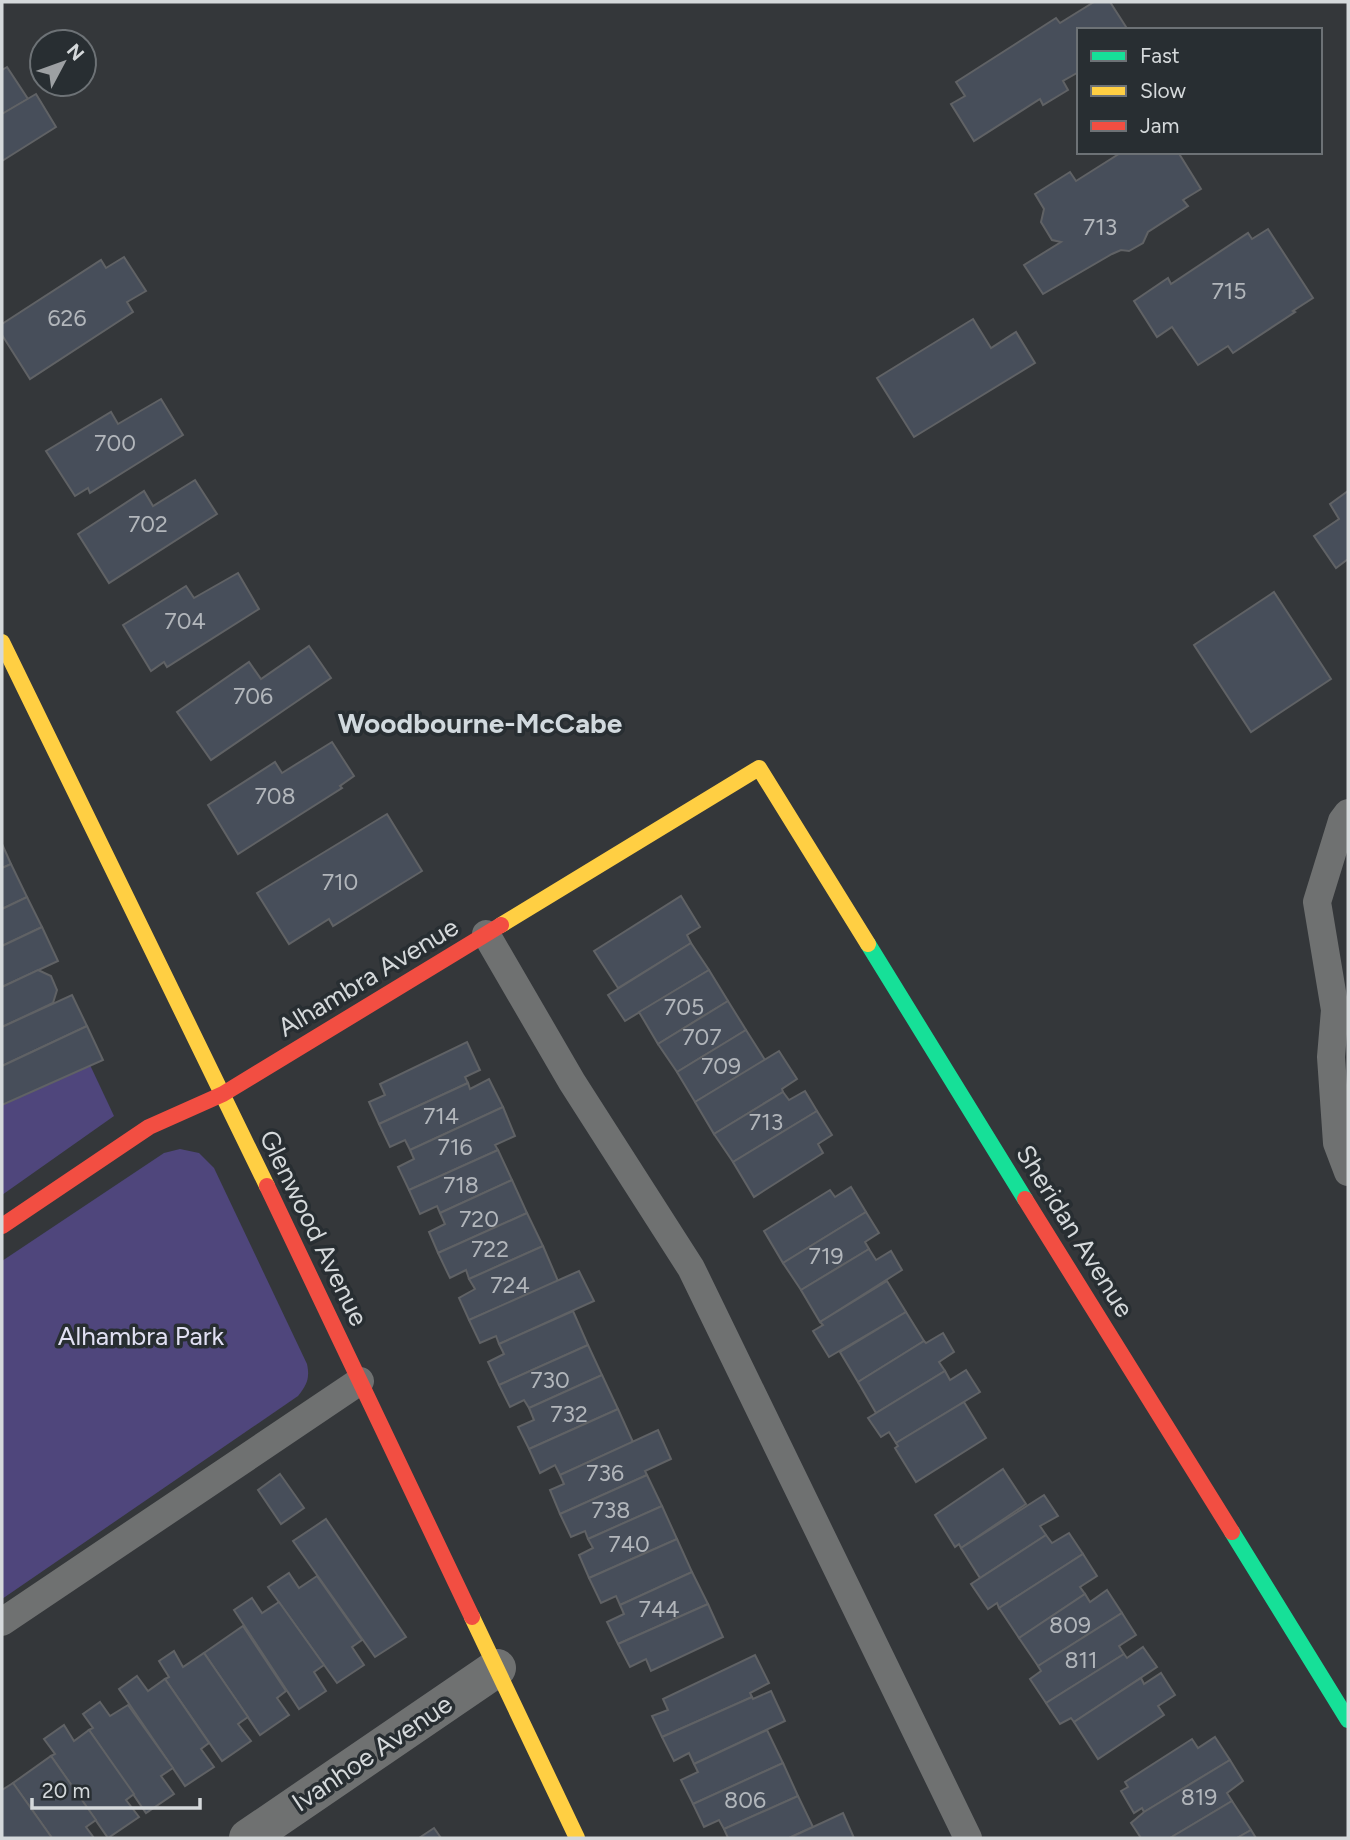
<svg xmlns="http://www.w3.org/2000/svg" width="1350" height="1840" font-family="Figtree,sans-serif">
	<rect width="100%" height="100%" fill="#34373a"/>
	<g fill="#4f467c">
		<path d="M 90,1065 L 114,1116 L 2,1195 L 2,1105 Z"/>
		<path d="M 180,1149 L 199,1153 L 214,1168 L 307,1364 C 310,1378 307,1385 298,1396 L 2,1599 L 2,1261 L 164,1153 Z"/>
	</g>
	<g fill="#474e5a" stroke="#606265" stroke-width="2">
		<path d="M 1094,2 L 1110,2 L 1128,30 L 1079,30 L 1079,76 L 1077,73 L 1063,81 L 1068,90 L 1043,105 L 1040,99 L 974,141 L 951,104 L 965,96 L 956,82 L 1056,18 L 1060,23 Z"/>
		<path d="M 7,67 L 28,99 L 2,114 L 2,70 Z"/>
		<path d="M 36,94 L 56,127 L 2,161 L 2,114 Z"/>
		<path d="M 1122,152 L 1178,152 L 1201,189 L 1183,200 L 1188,206 L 1148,232 L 1143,243 L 1129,251 L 1121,250 L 1112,254 L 1043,294 L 1024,265 L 1061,242 L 1052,240 L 1041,222 L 1044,209 L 1035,194 L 1070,172 L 1076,181 Z"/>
		<path d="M 1268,229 L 1313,298 L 1293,311 L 1295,312 L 1233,353 L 1228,346 L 1198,365 L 1172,327 L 1157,337 L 1134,301 L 1168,278 L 1171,284 L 1248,233 L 1252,239 Z"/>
		<path d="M 124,257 L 146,291 L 127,302 L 133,312 L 30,379 L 2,335 L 2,324 L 101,260 L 106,268 Z"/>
		<path d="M 973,319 L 991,348 L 1016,332 L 1035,363 L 914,437 L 877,378 Z"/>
		<path d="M 161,399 L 183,435 L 90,493 L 88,488 L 75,496 L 46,451 L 111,412 L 118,424 Z"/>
		<path d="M 195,480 L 217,514 L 109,583 L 78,534 L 144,491 L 153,506 Z"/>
		<path d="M 1348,491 L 1348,559 L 1336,568 L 1314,536 L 1339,519 L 1330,504 Z"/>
		<path d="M 238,573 L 259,609 L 167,667 L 164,662 L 151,671 L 123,625 L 186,586 L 194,598 Z"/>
		<path d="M 1274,592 L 1331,679 L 1251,732 L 1194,645 Z"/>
		<path d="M 309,646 L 331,678 L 211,760 L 177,712 L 249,662 L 261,679 Z"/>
		<path d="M 332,742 L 354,776 L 340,786 L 342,788 L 238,854 L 208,805 L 275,762 L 282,773 Z"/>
		<path d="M 387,814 L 422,871 L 333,926 L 329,919 L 289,944 L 257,893 Z"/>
		<path d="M 2,844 L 11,864 L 2,868 Z"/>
		<path d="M 11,864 L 27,897 L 2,909 L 2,868 Z"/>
		<path d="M 681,896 L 700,927 L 687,935 L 691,943 L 618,988 L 594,951 Z"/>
		<path d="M 27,897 L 42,927 L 2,946 L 2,909 Z"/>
		<path d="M 42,927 L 58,961 L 2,987 L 2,946 Z"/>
		<path d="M 691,943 L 709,970 L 625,1021 L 608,995 Z"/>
		<path d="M 38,970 L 51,976 L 57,990 L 53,1003 L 2,1027 L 2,987 Z"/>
		<path d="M 709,970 L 728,1001 L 658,1044 L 639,1012 Z"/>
		<path d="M 72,995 L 87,1026 L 2,1066 L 2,1027 Z"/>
		<path d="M 728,1001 L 746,1030 L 677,1072 L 658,1044 Z"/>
		<path d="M 87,1026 L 103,1060 L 2,1105 L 2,1066 Z"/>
		<path d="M 746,1030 L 765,1060 L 695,1102 L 677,1072 Z"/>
		<path d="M 467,1042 L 480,1070 L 465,1077 L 468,1083 L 379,1124 L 369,1102 L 385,1095 L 380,1084 Z"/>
		<path d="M 779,1051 L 797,1079 L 782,1089 L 783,1092 L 714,1134 L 695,1102 Z"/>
		<path d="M 489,1079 L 503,1107 L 410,1150 L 405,1140 L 390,1147 L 379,1124 L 468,1083 L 470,1089 Z"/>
		<path d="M 805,1091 L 817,1111 L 733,1162 L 714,1134 L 783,1092 L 789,1100 Z"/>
		<path d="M 503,1107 L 515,1136 L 495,1145 L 498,1150 L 409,1190 L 398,1167 L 414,1159 L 410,1150 Z"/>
		<path d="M 817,1111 L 832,1135 L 818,1144 L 823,1153 L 754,1197 L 733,1162 Z"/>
		<path d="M 498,1150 L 512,1180 L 440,1213 L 437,1206 L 420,1214 L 409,1190 Z"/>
		<path d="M 512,1180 L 527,1213 L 438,1253 L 429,1232 L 445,1224 L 440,1213 Z"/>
		<path d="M 851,1187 L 866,1212 L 783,1263 L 764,1231 L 830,1190 L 835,1197 Z"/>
		<path d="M 866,1212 L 879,1233 L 865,1242 L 869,1249 L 801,1290 L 783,1263 Z"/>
		<path d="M 527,1213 L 543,1246 L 469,1279 L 466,1270 L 450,1278 L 438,1253 Z"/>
		<path d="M 543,1246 L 558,1281 L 469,1320 L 459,1298 L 475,1289 L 469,1279 Z"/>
		<path d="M 869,1249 L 876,1260 L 891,1251 L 902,1270 L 820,1322 L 801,1290 Z"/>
		<path d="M 579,1271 L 594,1301 L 499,1344 L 496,1336 L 480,1343 L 469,1320 Z"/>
		<path d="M 887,1281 L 906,1312 L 829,1357 L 813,1331 L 823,1325 L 820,1322 Z"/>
		<path d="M 573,1311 L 588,1345 L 499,1385 L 488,1362 L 504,1354 L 499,1344 Z"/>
		<path d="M 906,1312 L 924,1341 L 858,1382 L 840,1352 Z"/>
		<path d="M 943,1333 L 954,1352 L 939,1362 L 945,1371 L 876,1413 L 858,1382 L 924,1341 L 926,1343 Z"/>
		<path d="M 588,1345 L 602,1375 L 529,1408 L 524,1400 L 510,1407 L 499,1385 Z"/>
		<path d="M 966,1370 L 980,1392 L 896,1443 L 889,1432 L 881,1437 L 868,1418 L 945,1371 L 950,1380 Z"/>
		<path d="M 602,1375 L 618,1409 L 529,1449 L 518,1427 L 534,1420 L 529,1408 Z"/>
		<path d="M 964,1402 L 986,1438 L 916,1482 L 895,1448 L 898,1446 L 896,1443 Z"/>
		<path d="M 618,1409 L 633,1442 L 560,1475 L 555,1465 L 540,1473 L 529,1449 Z"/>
		<path d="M 658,1430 L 671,1459 L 645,1471 L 647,1475 L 560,1514 L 550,1490 L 564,1484 L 560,1475 Z"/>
		<path d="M 1003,1469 L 1026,1504 L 961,1548 L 959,1544 L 955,1547 L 935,1515 Z"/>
		<path d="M 280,1474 L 304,1508 L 281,1524 L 258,1490 Z"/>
		<path d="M 647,1475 L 662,1506 L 588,1539 L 585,1531 L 571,1537 L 560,1514 Z"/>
		<path d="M 1044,1495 L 1058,1516 L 1040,1526 L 1046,1535 L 980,1578 L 961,1548 Z"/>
		<path d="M 662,1506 L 677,1539 L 589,1578 L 579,1555 L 593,1548 L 588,1539 Z"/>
		<path d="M 326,1519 L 406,1637 L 375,1657 L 293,1541 Z"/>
		<path d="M 1069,1533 L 1083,1554 L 999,1608 L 997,1603 L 988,1609 L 971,1584 L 1046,1535 L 1052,1543 Z"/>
		<path d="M 677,1539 L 692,1572 L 620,1605 L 616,1596 L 601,1603 L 589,1578 Z"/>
		<path d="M 1083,1554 L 1097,1576 L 1080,1587 L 1085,1594 L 1019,1638 L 999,1608 Z"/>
		<path d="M 692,1572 L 708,1604 L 618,1644 L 607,1622 L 624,1614 L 620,1605 Z"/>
		<path d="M 289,1573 L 299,1588 L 317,1576 L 362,1640 L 352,1647 L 364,1665 L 337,1683 L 268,1587 Z"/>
		<path d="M 1107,1590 L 1122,1613 L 1038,1666 L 1019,1638 L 1085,1594 L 1090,1602 Z"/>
		<path d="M 252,1598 L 262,1613 L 279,1602 L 324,1665 L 314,1672 L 326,1691 L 299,1709 L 234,1610 Z"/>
		<path d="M 708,1604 L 723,1637 L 651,1671 L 646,1659 L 630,1667 L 618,1644 Z"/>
		<path d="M 1122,1613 L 1136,1635 L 1119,1646 L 1124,1654 L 1046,1703 L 1030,1679 L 1041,1671 L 1038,1666 Z"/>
		<path d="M 243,1626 L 286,1691 L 277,1698 L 289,1715 L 260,1735 L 204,1653 Z"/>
		<path d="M 1143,1647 L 1157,1667 L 1074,1722 L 1071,1718 L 1060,1724 L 1046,1703 L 1124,1654 L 1127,1658 Z"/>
		<path d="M 174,1651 L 183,1667 L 204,1653 L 248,1717 L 238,1724 L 251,1741 L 222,1761 L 165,1679 L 169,1677 L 159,1661 Z"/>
		<path d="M 755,1655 L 769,1683 L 750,1693 L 752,1697 L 662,1737 L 652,1716 L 668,1710 L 663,1699 Z"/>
		<path d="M 1161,1673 L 1175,1695 L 1158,1706 L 1164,1715 L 1098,1759 L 1074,1722 L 1141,1678 L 1144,1684 Z"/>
		<path d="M 137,1676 L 148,1691 L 165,1679 L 209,1743 L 201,1749 L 214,1767 L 185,1786 L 119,1689 Z"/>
		<path d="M 771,1691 L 785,1721 L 694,1764 L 689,1753 L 674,1761 L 662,1737 L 752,1697 L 753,1699 Z"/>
		<path d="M 100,1702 L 110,1716 L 128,1705 L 173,1768 L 161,1776 L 174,1794 L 146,1813 L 89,1730 L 93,1728 L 83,1714 Z"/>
		<path d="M 64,1725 L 74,1741 L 89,1730 L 134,1794 L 126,1800 L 139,1817 L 108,1838 L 51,1756 L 55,1754 L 44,1739 Z"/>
		<path d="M 767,1730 L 783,1763 L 693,1804 L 681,1780 L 698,1772 L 694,1764 Z"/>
		<path d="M 1215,1737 L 1230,1760 L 1144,1812 L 1142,1808 L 1134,1813 L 1121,1791 L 1128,1787 L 1125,1782 L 1192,1739 L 1198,1748 Z"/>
		<path d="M 51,1756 L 96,1820 L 86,1827 L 94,1838 L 52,1838 L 13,1783 Z"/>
		<path d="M 1230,1760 L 1243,1781 L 1227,1793 L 1232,1801 L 1170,1838 L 1141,1838 L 1131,1823 L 1144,1812 Z"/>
		<path d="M 783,1763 L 798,1796 L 724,1829 L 719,1820 L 704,1827 L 693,1804 Z"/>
		<path d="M 13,1783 L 52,1838 L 2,1838 L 2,1790 Z"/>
		<path d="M 798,1796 L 813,1827 L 789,1838 L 728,1838 L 724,1829 Z"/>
		<path d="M 1232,1801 L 1251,1830 L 1237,1838 L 1170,1838 Z"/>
		<path d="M 843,1813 L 854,1838 L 789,1838 L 813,1827 Z"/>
		<path d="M 434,1828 L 441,1838 L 419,1838 Z"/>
		<path d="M 1251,1830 L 1256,1838 L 1237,1838 Z"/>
	</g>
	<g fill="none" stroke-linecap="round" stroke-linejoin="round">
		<g stroke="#6f7171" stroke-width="28">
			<path d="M 1348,813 L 1342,821 L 1317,902 L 1335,1010 L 1331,1057 L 1337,1143 L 1348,1172"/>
			<path d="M 486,934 L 572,1082 L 691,1268 L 968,1838"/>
			<path d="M 2,1622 L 360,1381"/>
		</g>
		<path stroke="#6f7171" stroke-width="38" d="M 248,1838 L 497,1668"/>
		<g stroke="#16e098" stroke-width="16">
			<path d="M 868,944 L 1025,1199"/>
			<path d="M 1232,1532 L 1348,1720"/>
		</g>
		<g stroke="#ffcf43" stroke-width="16">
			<path d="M 2,642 L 267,1186"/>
			<path d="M 501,925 L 759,768 L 868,944"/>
			<path d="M 472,1617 L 577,1838"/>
		</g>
		<g stroke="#f24e42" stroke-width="16">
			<path d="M 267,1186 L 472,1617"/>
			<path d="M 1025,1199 L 1232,1532"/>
			<path d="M 2,1226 L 149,1127 L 223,1094 L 501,925"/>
		</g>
	</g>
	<g text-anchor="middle" stroke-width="7" stroke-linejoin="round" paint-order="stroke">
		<g font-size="23" fill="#b2b6bb">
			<text x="1100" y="235">713</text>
			<text x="1229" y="299">715</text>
			<text x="67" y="326">626</text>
			<text x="115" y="451">700</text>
			<text x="148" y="532">702</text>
			<text x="185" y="629">704</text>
			<text x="253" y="704">706</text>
			<text x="275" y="804">708</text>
			<text x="340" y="890">710</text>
			<text x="684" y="1015">705</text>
			<text x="702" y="1045">707</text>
			<text x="721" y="1074">709</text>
			<text x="441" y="1124">714</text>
			<text x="766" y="1130">713</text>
			<text x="455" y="1155">716</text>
			<text x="461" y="1193">718</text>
			<text x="479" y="1227">720</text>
			<text x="490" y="1257">722</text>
			<text x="826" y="1264">719</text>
			<text x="510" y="1293">724</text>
			<text x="550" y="1388">730</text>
			<text x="569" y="1422">732</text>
			<text x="605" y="1481">736</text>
			<text x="611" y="1518">738</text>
			<text x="629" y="1552">740</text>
			<text x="659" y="1617">744</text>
			<text x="1070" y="1633">809</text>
			<text x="1081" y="1668">811</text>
			<text x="1199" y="1805">819</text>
			<text x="745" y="1808">806</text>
		</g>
		<g font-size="26" fill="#d5d9db" stroke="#282e32">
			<text transform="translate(368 977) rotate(-31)" y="9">Alhambra Avenue</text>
			<text transform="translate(314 1228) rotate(64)" y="9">Glenwood Avenue</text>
			<text transform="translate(1075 1231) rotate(58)" y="9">Sheridan Avenue</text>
			<text transform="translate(372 1753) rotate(-34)" y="9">Ivanhoe Avenue</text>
		</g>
		<g font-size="26" fill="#e1e0f3" stroke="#282e32">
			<text x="141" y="1345">Alhambra Park</text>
		</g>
		<g font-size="28" font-weight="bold" fill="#d1d9de" stroke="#282e32">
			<text x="480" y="733">Woodbourne-McCabe</text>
		</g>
	</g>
	<rect width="1350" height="1840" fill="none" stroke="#d5d9db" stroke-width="7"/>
	<rect x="1077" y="28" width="245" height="126" fill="#282e32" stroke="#6d7276" stroke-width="2"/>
	<rect x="1091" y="51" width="35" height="10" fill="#16e098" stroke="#6d7276" stroke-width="2"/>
	<text x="1140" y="63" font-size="21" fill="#d5d9db">Fast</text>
	<rect x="1091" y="86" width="35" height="10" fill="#ffcf43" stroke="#6d7276" stroke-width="2"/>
	<text x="1140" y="98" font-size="21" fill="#d5d9db">Slow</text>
	<rect x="1091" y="121" width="35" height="10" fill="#f24e42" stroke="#6d7276" stroke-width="2"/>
	<text x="1140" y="133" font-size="21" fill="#d5d9db">Jam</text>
	<g transform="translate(63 63) rotate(49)"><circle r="33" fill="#282e32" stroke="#6d7276" stroke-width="2"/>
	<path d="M0-5L12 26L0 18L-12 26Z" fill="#9da0a3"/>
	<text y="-10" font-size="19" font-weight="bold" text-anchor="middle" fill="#d5d9db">N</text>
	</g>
	<path d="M32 1798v10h168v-10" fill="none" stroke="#d5d9db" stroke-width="3.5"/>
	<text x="42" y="1798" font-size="21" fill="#d5d9db" stroke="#282e32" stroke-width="5" paint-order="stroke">20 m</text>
</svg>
